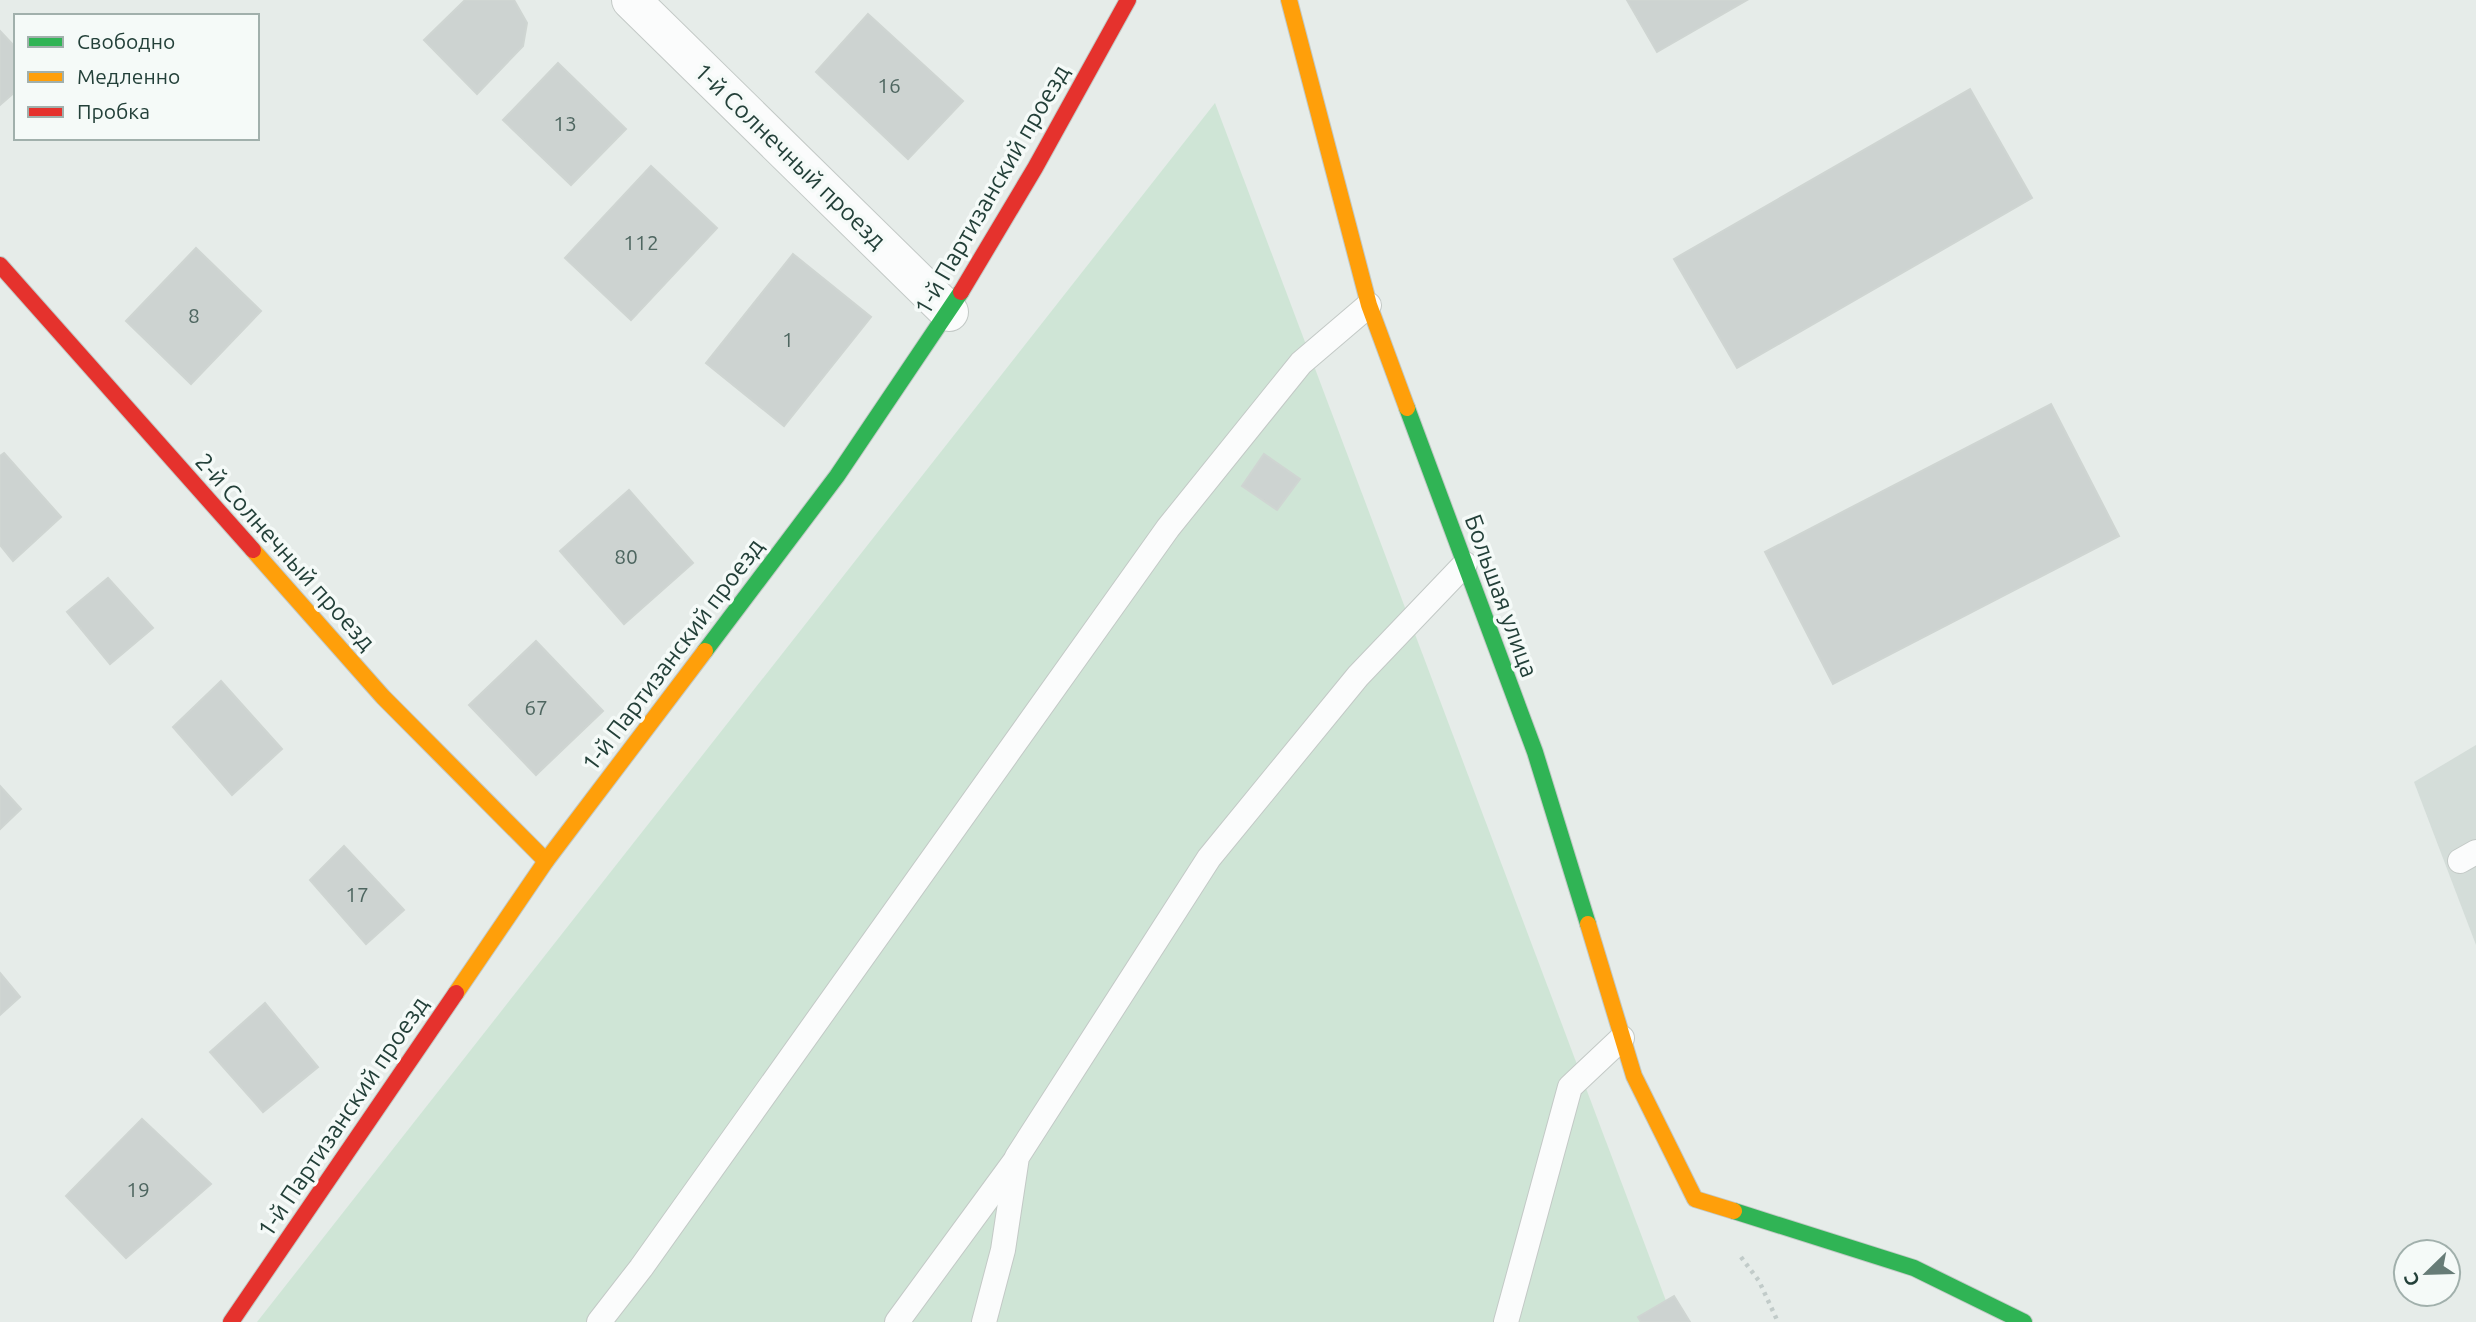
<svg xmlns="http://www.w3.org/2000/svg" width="2476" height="1322" font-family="Ubuntu,sans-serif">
	<rect width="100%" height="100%" fill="#e6ece9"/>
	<path fill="#d4ddd9" d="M 2476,745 L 2476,945 L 2414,782 Z"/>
	<path fill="#cfe5d6" d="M 1215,103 L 1674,1322 L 257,1322 Z"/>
	<g fill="#cdd3d1" stroke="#cfd5d2" stroke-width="2">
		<path d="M 465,0 L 514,0 L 527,23 L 523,46 L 477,94 L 424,40 Z"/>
		<path d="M 1627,0 L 1747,0 L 1657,52 Z"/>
		<path d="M 868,14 L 963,101 L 908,159 L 816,72 Z"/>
		<path d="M 0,31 L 16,48 L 16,91 L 0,105 Z"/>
		<path d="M 558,63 L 626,129 L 571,185 L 503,120 Z"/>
		<path d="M 1970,89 L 2032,198 L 1737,368 L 1674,259 Z"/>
		<path d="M 651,166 L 717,228 L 631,320 L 565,258 Z"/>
		<path d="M 196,248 L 261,311 L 191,384 L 126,321 Z"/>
		<path d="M 793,254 L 871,317 L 784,426 L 706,363 Z"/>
		<path d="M 2051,404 L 2119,536 L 1833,684 L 1765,552 Z"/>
		<path d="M 4,453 L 61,517 L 13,561 L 0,545 L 0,456 Z"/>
		<path d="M 1264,454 L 1300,479 L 1277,510 L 1242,486 Z"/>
		<path d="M 629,490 L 693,563 L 624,624 L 560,551 Z"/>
		<path d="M 108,578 L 153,628 L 110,664 L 67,612 Z"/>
		<path d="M 536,641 L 603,711 L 536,775 L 469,705 Z"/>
		<path d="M 221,681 L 282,749 L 232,795 L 173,727 Z"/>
		<path d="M 0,786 L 21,809 L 0,829 Z"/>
		<path d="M 344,846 L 404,910 L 366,944 L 310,880 Z"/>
		<path d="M 0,973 L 20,997 L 0,1015 Z"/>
		<path d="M 265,1003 L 318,1067 L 263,1112 L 210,1052 Z"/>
		<path d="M 142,1119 L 211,1184 L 126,1258 L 66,1196 Z"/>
		<path d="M 1674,1296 L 1690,1322 L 1641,1322 L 1638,1317 Z"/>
	</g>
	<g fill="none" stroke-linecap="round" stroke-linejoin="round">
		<g stroke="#c3c9c6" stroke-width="26">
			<g id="lane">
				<path d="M 2460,861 L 2476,852"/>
				<path d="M 599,1322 L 641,1268 L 1168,528 L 1301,363 L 1369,305"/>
				<path d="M 897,1322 L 1015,1161"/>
				<path d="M 984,1322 L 1003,1250 L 1017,1157 L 1209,858 L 1358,676 L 1465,564"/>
				<path d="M 1506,1322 L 1570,1087 L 1622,1038"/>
			</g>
		</g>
		<g stroke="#c3c9c6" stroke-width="40">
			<path id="street" d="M 631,0 L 949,312"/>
		</g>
		<g stroke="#c2c9c6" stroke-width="18">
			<g id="fast">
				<path d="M 1407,408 L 1535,752 L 1588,924"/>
				<path d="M 705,651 L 837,476 L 961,292"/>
				<path d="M 1734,1211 L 1914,1268 L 2024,1322"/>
			</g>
		</g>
		<g stroke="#c2c9c6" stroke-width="18">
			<g id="slow">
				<path d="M 1289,0 L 1369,305 L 1407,408"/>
				<path d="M 253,550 L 383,697 L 546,861"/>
				<path d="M 1588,924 L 1634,1076 L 1695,1199 L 1734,1211"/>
				<path d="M 456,993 L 546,861 L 705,651"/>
			</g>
		</g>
		<g stroke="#c2c9c6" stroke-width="18">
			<g id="jam">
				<path d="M 0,265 L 253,550"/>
				<path d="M 961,292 L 1035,168 L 1128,0"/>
				<path d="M 231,1322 L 456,993"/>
			</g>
		</g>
		<path stroke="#c1cbc9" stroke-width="4.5" stroke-dasharray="3.5 5" stroke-linecap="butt" d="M 1741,1257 L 1759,1281 L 1778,1322"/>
		<use href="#lane" stroke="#fbfcfc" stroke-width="24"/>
		<use href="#street" stroke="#fbfcfc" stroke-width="38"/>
		<use href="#fast" stroke="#30b455" stroke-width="16"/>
		<use href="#slow" stroke="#ff9f0a" stroke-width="16"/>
		<use href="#jam" stroke="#e5322d" stroke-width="16"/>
	</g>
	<g text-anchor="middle" stroke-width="7" stroke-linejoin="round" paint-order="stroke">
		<g font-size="21" fill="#4e6660">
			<text x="889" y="93">16</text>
			<text x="565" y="131">13</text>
			<text x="641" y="250">112</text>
			<text x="194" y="323">8</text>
			<text x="788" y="347">1</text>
			<text x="626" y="564">80</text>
			<text x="536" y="715">67</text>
			<text x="357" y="902">17</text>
			<text x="138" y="1197">19</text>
		</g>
		<g font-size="24" fill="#234039" stroke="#f5faf8">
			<text transform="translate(790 156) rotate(44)" y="8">1-й Солнечный проезд</text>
			<text transform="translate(992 190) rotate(-60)" y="8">1-й Партизанский проезд</text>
			<text transform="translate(285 552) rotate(48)" y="8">2-й Солнечный проезд</text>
			<text transform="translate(1501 596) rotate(70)" y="8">Большая улица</text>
			<text transform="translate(673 655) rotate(-53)" y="8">1-й Партизанский проезд</text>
			<text transform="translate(343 1117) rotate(-56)" y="8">1-й Партизанский проезд</text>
		</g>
	</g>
	<rect x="14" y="14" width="245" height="126" fill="#f5faf8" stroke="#a1b0ac" stroke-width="2"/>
	<rect x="28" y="37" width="35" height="10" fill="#30b455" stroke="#a1b0ac" stroke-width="2"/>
	<text x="77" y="49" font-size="21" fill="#234039">Свободно</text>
	<rect x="28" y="72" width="35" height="10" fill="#ff9f0a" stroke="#a1b0ac" stroke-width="2"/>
	<text x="77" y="84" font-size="21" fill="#234039">Медленно</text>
	<rect x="28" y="107" width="35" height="10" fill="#e5322d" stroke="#a1b0ac" stroke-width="2"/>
	<text x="77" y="119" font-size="21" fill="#234039">Пробка</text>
	<g transform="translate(2427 1273) rotate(247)"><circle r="33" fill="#f5faf8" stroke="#a1b0ac" stroke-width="2"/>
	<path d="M0-5L12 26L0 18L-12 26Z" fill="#677c77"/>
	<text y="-10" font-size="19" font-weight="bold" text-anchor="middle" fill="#234039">С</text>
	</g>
</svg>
